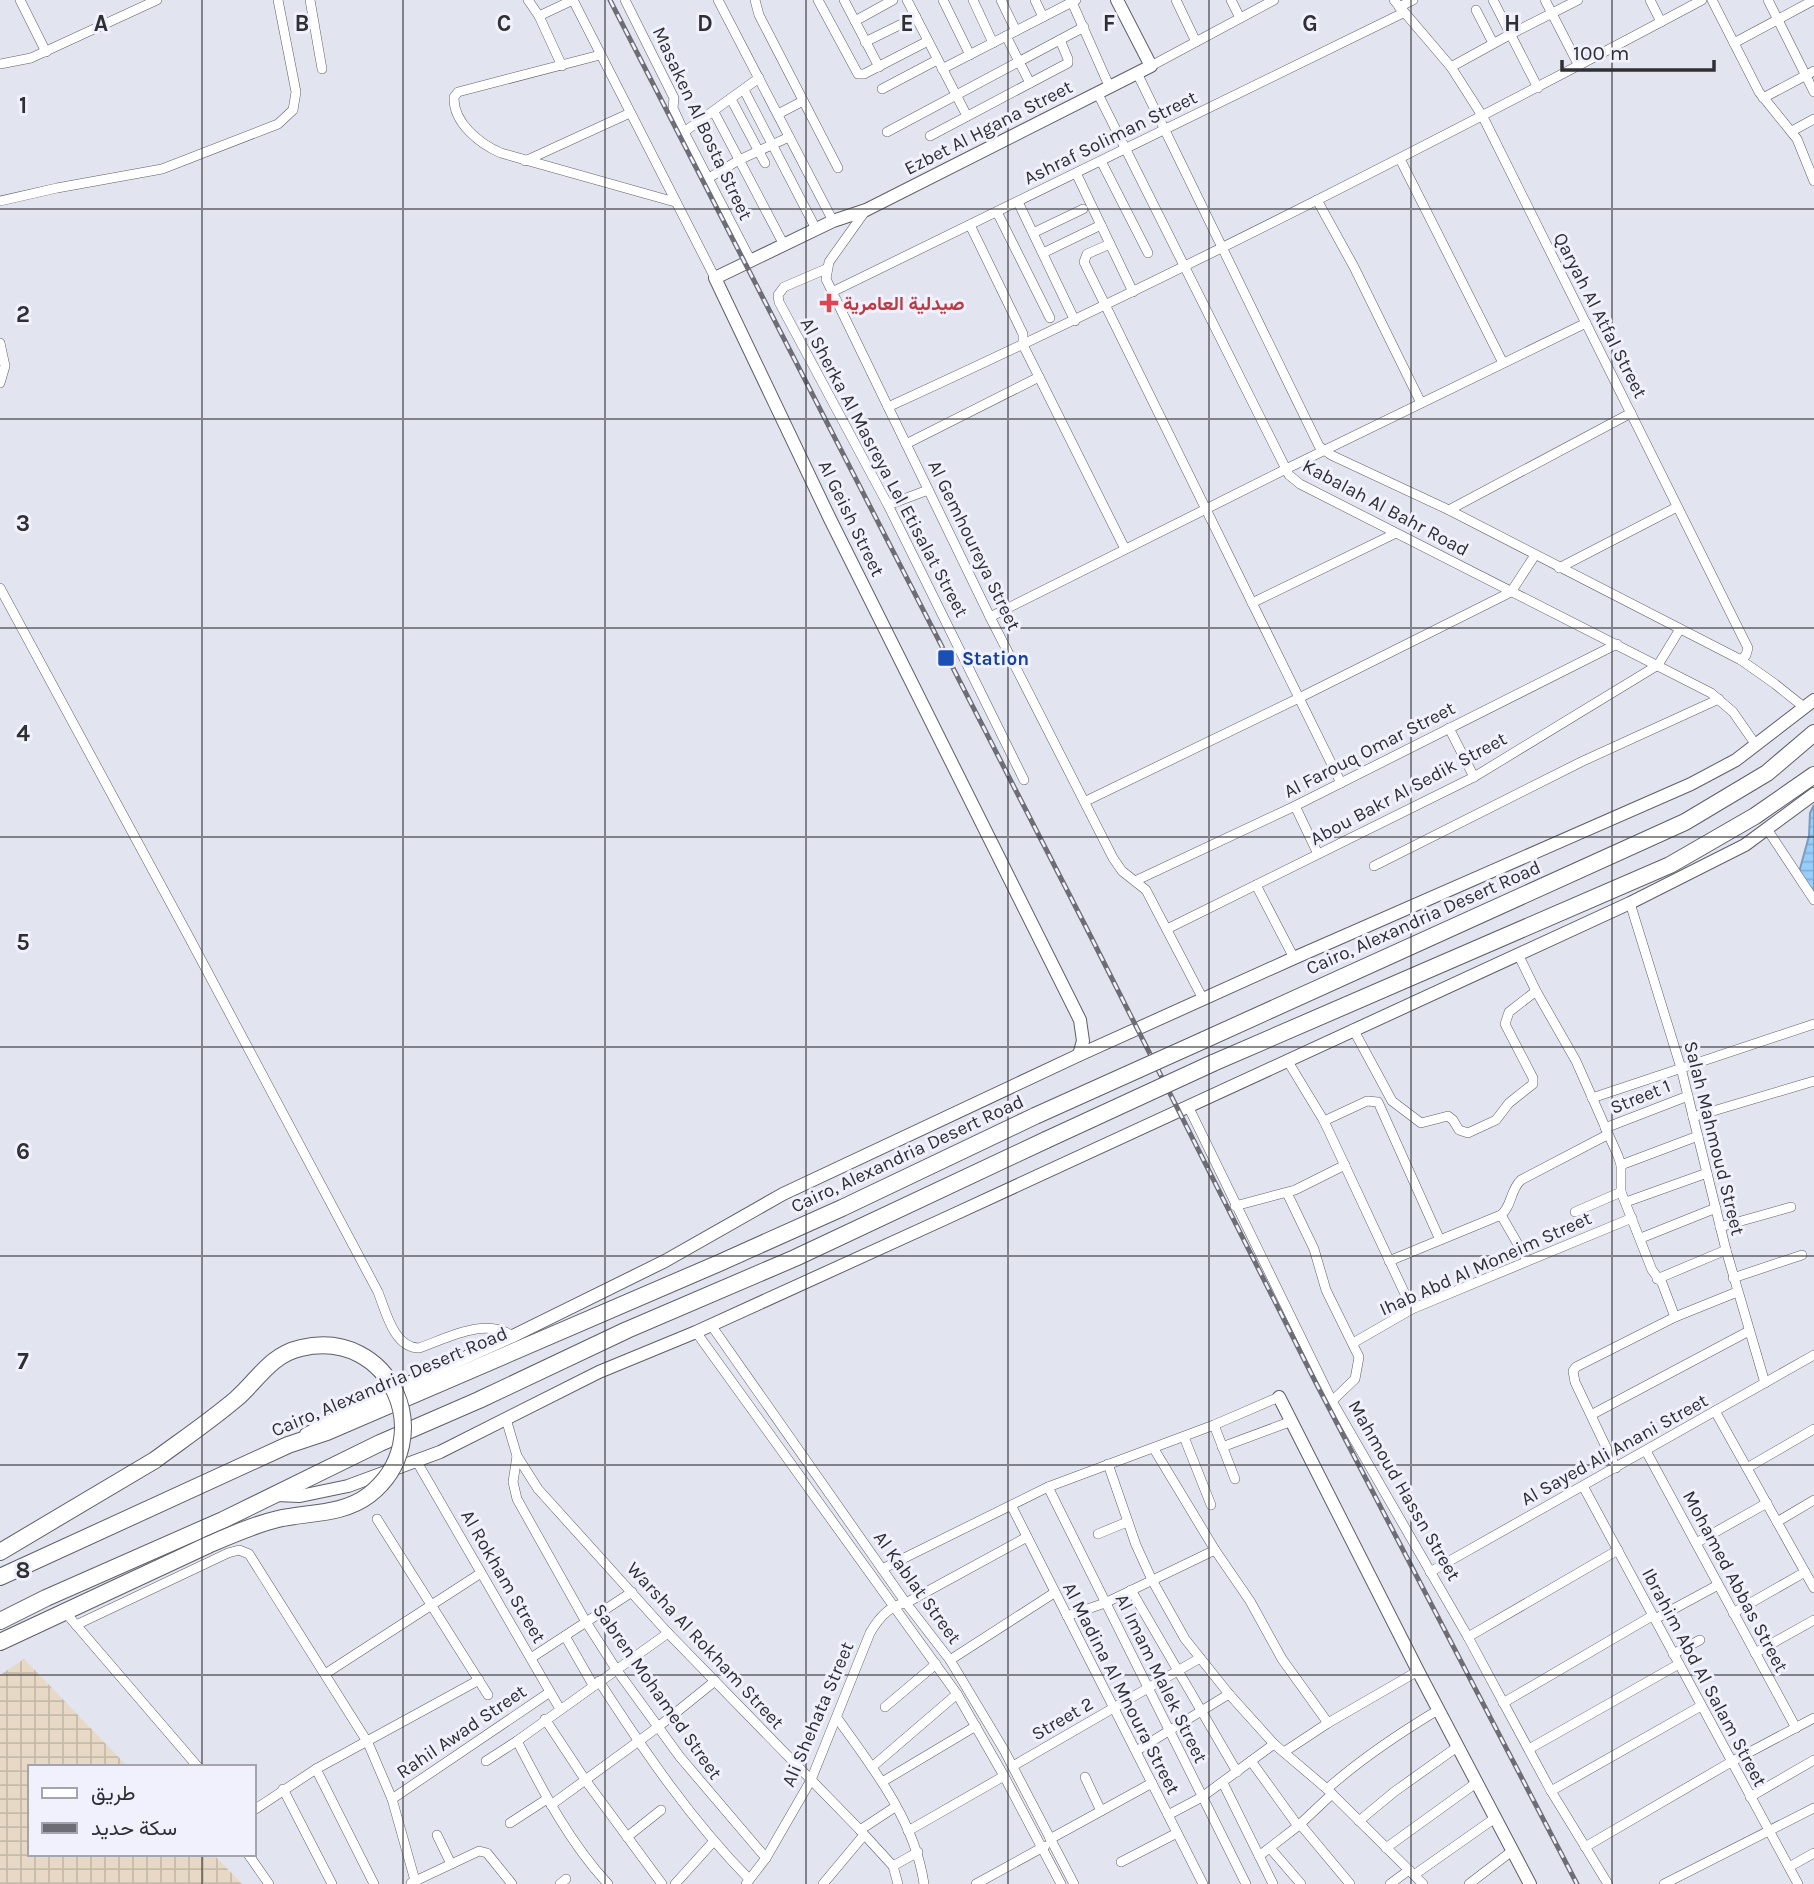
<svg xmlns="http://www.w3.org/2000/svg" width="1814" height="1884" font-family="Karla,Vazirmatn,sans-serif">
	<defs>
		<pattern id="industrial-grid" width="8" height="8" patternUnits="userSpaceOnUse" patternTransform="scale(1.75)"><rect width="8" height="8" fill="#e7d9c5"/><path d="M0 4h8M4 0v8" fill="none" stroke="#c6bbaa"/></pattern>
		<pattern id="water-rules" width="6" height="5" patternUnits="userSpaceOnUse" patternTransform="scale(1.75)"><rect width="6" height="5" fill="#97cdfb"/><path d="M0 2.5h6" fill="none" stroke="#82b0d8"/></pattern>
	</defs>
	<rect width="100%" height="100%" fill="#e2e4ef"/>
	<path fill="url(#industrial-grid)" d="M 24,1659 L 128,1767 L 30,1767 L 30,1854 L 213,1854 L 242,1884 L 0,1884 L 0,1675 Z"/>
	<path fill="url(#water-rules)" stroke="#789ebf" stroke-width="2" d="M 1814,805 L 1814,896 L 1798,876 L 1809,836 L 1810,813 Z"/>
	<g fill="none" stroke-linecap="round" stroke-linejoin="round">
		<g stroke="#5e5f69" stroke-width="10">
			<g id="street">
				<path d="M 20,0 L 46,52"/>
				<path d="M 310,0 L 322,69"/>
				<path d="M 528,0 L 539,16 L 562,66"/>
				<path d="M 573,0 L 715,278"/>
				<path d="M 625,0 L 674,98 L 673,108 L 684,132 L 751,261"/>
				<path d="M 718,0 L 833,221"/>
				<path d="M 755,0 L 759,15 L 838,168"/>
				<path d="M 818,0 L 858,74 L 864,74 L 928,41"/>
				<path d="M 844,0 L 879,67"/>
				<path d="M 907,0 L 967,116"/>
				<path d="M 943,0 L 970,55"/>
				<path d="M 973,0 L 993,43"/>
				<path d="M 1001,0 L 1016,31"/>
				<path d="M 1035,0 L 1043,17"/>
				<path d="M 1071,0 L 1110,88"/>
				<path d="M 1176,0 L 1196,42"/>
				<path d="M 1231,0 L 1240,18"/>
				<path d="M 1394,0 L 1451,67 L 1483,117 L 1748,648 L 1746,655 L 1741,660"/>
				<path d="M 1493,0 L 1538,88"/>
				<path d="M 1545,0 L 1579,66"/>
				<path d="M 1650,0 L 1661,22"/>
				<path d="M 1712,0 L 1759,92 L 1797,139 L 1814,181"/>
				<path d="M 1768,0 L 1814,92"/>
				<path d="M 1399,7 L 1413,0"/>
				<path d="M 1476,10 L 1493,43"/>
				<path d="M 539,16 L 573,0"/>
				<path d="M 855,21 L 893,0"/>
				<path d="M 1006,36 L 1030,83"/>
				<path d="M 865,42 L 916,17"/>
				<path d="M 1734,43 L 1814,0"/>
				<path d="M 600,55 L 458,92 L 454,97 C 453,123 480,144 501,153 L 675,202"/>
				<path d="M 0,64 L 31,58 L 157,0"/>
				<path d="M 1151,66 L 1274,0"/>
				<path d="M 1451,67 L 1511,34 L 1578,0"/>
				<path d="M 942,69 L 1076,0"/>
				<path d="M 1137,73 L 1319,446 L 1331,455 L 1449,510 L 1741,660 L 1775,684 L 1805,708"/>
				<path d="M 882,89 L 937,60"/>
				<path d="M 744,90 L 816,229"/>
				<path d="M 1098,94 L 1289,475 L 1300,484 L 1711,693 L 1733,712 L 1756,745"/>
				<path d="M 1763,98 L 1814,71"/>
				<path d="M 731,99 L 765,163"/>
				<path d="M 714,112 L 784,245"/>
				<path d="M 778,114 L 803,101"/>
				<path d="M 1792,131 L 1814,119"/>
				<path d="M 684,132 L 759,78"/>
				<path d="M 887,132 L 1084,27"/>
				<path d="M 930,136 L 1068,63 L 1068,59 L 1060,40"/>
				<path d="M 1400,159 L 1503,363"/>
				<path d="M 525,161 L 630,113"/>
				<path d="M 1101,161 L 1148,253"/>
				<path d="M 1076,173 L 1133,292"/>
				<path d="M 707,179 L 739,160 L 789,137"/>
				<path d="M 1317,200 L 1354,267 L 1421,403"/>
				<path d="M 0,201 L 57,188 L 162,169 L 278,124 L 293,110 L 296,92 L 278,0"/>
				<path d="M 1018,202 L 1075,321"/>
				<path d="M 866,210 L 829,262 L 826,279 L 990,617 L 1113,858 L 1122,871 L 1146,890 L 1203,999"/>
				<path d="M 997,212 L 1050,318"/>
				<path d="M 970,225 L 1023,334 L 1023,345 L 1125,549"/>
				<path d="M 1033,233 L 1083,209"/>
				<path d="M 1110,244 L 1087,254 L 1084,262 L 1341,783"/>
				<path d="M 1043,253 L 1101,225"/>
				<path d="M 826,269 L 784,287 L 778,295 L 779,302 L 888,505 L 1024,780"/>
				<path d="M 832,292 L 1403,13"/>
				<path d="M 0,343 L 5,366 L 0,383"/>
				<path d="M 888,407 C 1164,281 1434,143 1702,0"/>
				<path d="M 906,444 L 1039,377"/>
				<path d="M 888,505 L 928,490"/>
				<path d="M 1449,510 L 1631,413"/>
				<path d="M 1559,568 L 1677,507"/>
				<path d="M 0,588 L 190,939 L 378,1292 C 386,1312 394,1348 419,1348 C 448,1338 484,1317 513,1336"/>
				<path d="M 1252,603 L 1394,534"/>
				<path d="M 990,617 L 1284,470 L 1586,323"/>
				<path d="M 1449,728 L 1474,777"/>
				<path d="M 1086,801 L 1299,698 L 1511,592 L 1535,555"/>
				<path d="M 1295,806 L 1318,854"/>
				<path d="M 1767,829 L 1814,900"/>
				<path d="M 1374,866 L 1583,761 L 1719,699"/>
				<path d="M 1135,881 L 1295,806 L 1617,644"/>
				<path d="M 1256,885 L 1294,958"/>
				<path d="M 1630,903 L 1681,1068 L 1726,1250 L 1765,1383"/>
				<path d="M 1167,929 L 1474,777 L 1658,665 L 1680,629"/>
				<path d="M 1518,954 L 1536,991 L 1576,1061 L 1618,1156 L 1621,1165 L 1621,1192 L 1652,1270 L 1662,1283 L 1675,1317"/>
				<path d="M 1353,1029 L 1392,1101 L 1421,1123 L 1448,1116 L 1453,1120 L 1459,1130 L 1468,1133 L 1496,1120 L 1509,1103 L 1533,1084 L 1533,1078 L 1505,1024 L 1509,1012 L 1536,991"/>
				<path d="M 1287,1060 L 1324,1121 L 1412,1309"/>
				<path d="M 1592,1098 L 1814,1024"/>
				<path d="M 1188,1106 L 1332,1401 L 1468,1637 L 1551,1791 L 1608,1884"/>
				<path d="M 1693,1117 L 1814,1081"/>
				<path d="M 1324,1121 L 1367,1101 L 1378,1102 L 1440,1240"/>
				<path d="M 1605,1128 L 1688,1096"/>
				<path d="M 1621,1165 L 1698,1136"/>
				<path d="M 1287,1193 L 1314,1249 L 1326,1290 L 1359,1357 L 1355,1379 L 1332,1401"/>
				<path d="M 1626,1202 L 1707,1173"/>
				<path d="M 1235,1206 L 1295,1190 L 1345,1165"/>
				<path d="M 1575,1212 L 1621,1192"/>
				<path d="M 1501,1215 L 1527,1260"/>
				<path d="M 1720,1227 L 1791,1207"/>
				<path d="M 1641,1238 L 1716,1208"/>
				<path d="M 1389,1261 L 1501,1215 C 1512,1206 1510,1190 1521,1180 L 1607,1135"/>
				<path d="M 1733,1278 L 1802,1255"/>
				<path d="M 1657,1279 L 1726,1250"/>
				<path d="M 711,1325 L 906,1603 L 950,1660 L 1004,1750 L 1074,1884"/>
				<path d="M 696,1332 L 957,1694 L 1004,1776 L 1061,1884"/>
				<path d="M 1353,1343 L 1412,1309 L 1632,1218"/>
				<path d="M 1715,1411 L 1814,1588"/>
				<path d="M 1591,1415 L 1749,1331"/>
				<path d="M 506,1419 L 517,1456 L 538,1489 L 668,1633 L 860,1830 L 893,1866 L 898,1884"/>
				<path d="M 1214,1425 L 1235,1479"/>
				<path d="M 1184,1437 L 1211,1505"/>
				<path d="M 1222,1447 L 1292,1421"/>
				<path d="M 1154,1449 L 1215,1550 L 1250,1601 L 1282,1659 L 1328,1723"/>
				<path d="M 1646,1451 L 1796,1728"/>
				<path d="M 517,1456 L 513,1482 L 517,1499 L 586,1622 L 616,1669 L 680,1757 L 766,1858"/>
				<path d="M 417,1462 L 560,1709"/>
				<path d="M 1108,1464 L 1136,1545 L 1152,1580 L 1185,1639 L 1229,1694 L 1274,1744 L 1327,1789 L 1423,1884"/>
				<path d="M 1616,1468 L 1575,1382 L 1573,1371 L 1576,1367 L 1675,1317 L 1737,1292"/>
				<path d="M 1747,1468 L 1814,1429"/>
				<path d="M 1583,1486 L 1798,1884"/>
				<path d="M 1048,1487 L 1246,1884"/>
				<path d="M 1012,1507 L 1203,1884"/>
				<path d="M 377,1519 L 488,1695"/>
				<path d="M 1777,1522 L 1814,1500"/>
				<path d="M 1098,1534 L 1127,1522"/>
				<path d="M 1696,1543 L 1767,1503"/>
				<path d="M 882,1569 L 1048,1487 L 1214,1425 L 1279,1397"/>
				<path d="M 1430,1572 L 1814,1355"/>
				<path d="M 1131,1590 L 1237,1772"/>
				<path d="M 65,1612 L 198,1767"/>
				<path d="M 1733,1613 L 1805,1572"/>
				<path d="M 1067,1616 L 1105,1603 L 1215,1550"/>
				<path d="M 1655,1619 L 1718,1585"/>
				<path d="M 76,1625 L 228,1553 L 239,1550 L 249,1554 L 368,1743 L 392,1799 L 416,1884"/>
				<path d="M 565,1636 L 593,1685"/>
				<path d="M 1468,1637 L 1618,1550"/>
				<path d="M 1755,1653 L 1814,1620"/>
				<path d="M 1673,1654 L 1700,1640"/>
				<path d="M 531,1658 L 632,1592"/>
				<path d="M 950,1660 L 1054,1593"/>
				<path d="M 325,1674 L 481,1573"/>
				<path d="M 599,1681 C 644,1751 691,1820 749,1879"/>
				<path d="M 1503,1703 L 1652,1616"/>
				<path d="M 885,1707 L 936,1664"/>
				<path d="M 837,1718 C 873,1768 915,1821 924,1884"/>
				<path d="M 545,1719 L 586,1781 L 662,1884"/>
				<path d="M 517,1741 C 543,1791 569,1842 608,1884"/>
				<path d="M 1529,1749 L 1679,1664"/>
				<path d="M 1136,1751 L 1229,1694"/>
				<path d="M 1284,1752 L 1328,1723 L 1418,1671"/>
				<path d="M 486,1761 L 517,1741 L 668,1633"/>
				<path d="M 1251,1761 L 1298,1826"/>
				<path d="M 1013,1766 L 1200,1658"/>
				<path d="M 872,1767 L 957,1694"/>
				<path d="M 316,1769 L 374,1884"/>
				<path d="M 1085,1777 L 1101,1811"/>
				<path d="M 882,1782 L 976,1726"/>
				<path d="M 1223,1783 L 1273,1884"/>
				<path d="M 283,1789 L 332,1884"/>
				<path d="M 1327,1789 C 1362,1758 1398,1734 1438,1710"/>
				<path d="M 1551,1791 L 1701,1706"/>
				<path d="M 1750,1797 L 1814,1760"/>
				<path d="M 392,1799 L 550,1692"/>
				<path d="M 551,1805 L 658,1727 L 715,1681"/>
				<path d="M 254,1810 L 316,1769 L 479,1680"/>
				<path d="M 1168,1815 L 1202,1797 L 1274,1744"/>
				<path d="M 1359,1821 L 1394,1792 L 1457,1747"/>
				<path d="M 510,1823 L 547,1799"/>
				<path d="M 1300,1824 L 1350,1884"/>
				<path d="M 860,1830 L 895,1807"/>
				<path d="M 908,1831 L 1004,1776"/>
				<path d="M 437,1835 L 451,1864"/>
				<path d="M 627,1837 L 661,1810"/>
				<path d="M 1050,1839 L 1152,1783"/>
				<path d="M 1585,1847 L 1731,1762 L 1814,1718"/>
				<path d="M 1270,1848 L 1301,1884"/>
				<path d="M 1386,1848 L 1476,1783"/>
				<path d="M 248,1854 L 269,1884"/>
				<path d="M 1259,1856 L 1298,1826 L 1332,1794"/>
				<path d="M 1121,1862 L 1177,1833"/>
				<path d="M 893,1866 L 918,1852"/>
				<path d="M 1789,1867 L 1814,1853"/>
				<path d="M 1414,1875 L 1495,1818"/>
				<path d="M 411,1883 L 479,1851 L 487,1853 L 512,1884"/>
				<path d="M 560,1884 L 566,1879"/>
				<path d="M 675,1884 L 713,1842"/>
				<path d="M 746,1884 L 766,1858 L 811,1780 L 870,1633 C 878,1619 889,1605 906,1603 L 1027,1537"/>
				<path d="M 823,1884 L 864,1835"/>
				<path d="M 976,1884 L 1045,1846"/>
				<path d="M 1390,1884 L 1409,1870"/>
				<path d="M 1469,1884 L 1512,1851"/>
				<path d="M 1664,1884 L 1814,1808"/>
			</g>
		</g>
		<g stroke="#5e5f69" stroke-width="14">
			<g id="secondary">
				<path d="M 1079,1055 L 1083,1041 L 1080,1020 L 830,519 L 715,278 L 833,221 L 866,210 L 1151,66 L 1117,0"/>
				<path d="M 1279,1397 L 1418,1671 L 1530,1884"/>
				<path d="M 306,1434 L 368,1401 L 513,1336 L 665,1261 L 783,1194 L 1079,1055 L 1294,958 L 1691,784 L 1736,760 L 1814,700"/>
				<path d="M 276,1495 L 300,1496 L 348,1486 L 440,1452 L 599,1372 L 696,1332 L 942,1220 L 1630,903 L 1745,845 L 1814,794"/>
			</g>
		</g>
		<g stroke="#5e5f69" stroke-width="18">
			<g id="highway">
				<path d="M 1204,1040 L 1685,822 L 1767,773 L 1814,733"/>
				<path d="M 1213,1063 L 1670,865 L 1755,816 L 1814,775"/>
				<path d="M 0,1552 L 155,1460"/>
				<path d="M 0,1577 L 288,1445 L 327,1432 L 717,1264 L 842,1208 L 1035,1116"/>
				<path d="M 0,1621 L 46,1598 L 223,1520 L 380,1443 L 479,1400 L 627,1330 L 795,1258 L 1046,1140"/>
				<path d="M 0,1642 L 208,1545"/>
			</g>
		</g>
		<use href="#street" stroke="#fff" stroke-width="9"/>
		<use href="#secondary" stroke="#fff" stroke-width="12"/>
		<use href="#highway" stroke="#fff" stroke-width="16"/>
		<g stroke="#6d6e75" stroke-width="5">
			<path id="rail" d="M 610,0 L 1088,931 L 1316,1383 L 1577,1884"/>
		</g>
		<use href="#rail" stroke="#f0f1fd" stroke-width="2.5" stroke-dasharray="8" stroke-linecap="butt"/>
		<g stroke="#5e5f69" stroke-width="18" stroke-linecap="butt">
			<g id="highway-bridge">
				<path d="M 1035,1116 L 1204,1040"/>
				<path d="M 1046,1140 L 1213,1063"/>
				<path d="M 155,1460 C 182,1440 210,1421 236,1399 C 258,1380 270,1355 301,1348 C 391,1327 440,1439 369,1495 C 343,1515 308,1512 278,1519 C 253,1525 231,1535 208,1545"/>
			</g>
		</g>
		<use href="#highway-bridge" stroke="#fff" stroke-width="16"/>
	</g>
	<path fill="none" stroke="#2f3034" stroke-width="2" stroke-opacity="0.55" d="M 202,0 L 202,1767M 403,0 L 403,1884M 605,0 L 605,1884M 806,0 L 806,1884M 1008,0 L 1008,1884M 1209,0 L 1209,1884M 1411,0 L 1411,1884M 1612,0 L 1612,1884M 0,209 L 1814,209M 0,419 L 1814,419M 0,628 L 1814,628M 0,837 L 1814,837M 0,1047 L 1814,1047M 0,1256 L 1814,1256M 0,1465 L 1814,1465M 0,1675 L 1814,1675M 202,1854 L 202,1884"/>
	<path fill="#e0444e" stroke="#f0f1fd" stroke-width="2.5" d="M825.5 292.5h7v7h7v7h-7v7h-7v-7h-7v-7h7z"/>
	<rect fill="#1a4fb4" stroke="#f0f1fd" stroke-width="2.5" x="937" y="649" width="18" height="18" rx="3.5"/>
	<g text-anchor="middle" stroke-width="6" stroke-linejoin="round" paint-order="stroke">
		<g font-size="19" fill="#2f3034" stroke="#f0f1fd">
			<text transform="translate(703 123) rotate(65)" y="7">Masaken Al Bosta Street</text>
			<text transform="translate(988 127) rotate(-27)" y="7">Ezbet Al Hgana Street</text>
			<text transform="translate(1110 137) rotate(-26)" y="7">Ashraf Soliman Street</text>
			<text transform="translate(1601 315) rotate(63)" y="7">Qaryah Al Atfal Street</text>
			<text transform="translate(885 467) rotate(62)" y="7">Al Sherka Al Masreya Lel Etisalat Street</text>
			<text transform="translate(1386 507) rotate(28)" y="7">Kabalah Al Bahr Road</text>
			<text transform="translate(852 518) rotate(64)" y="7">Al Geish Street</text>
			<text transform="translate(975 545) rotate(64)" y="7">Al Gemhoureya Street</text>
			<text transform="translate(1369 749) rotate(-27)" y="7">Al Farouq Omar Street</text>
			<text transform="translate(1408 788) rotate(-28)" y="7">Abou Bakr Al Sedik Street</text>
			<text transform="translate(1423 917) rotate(-24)" y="7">Cairo, Alexandria Desert Road</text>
			<text transform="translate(1640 1096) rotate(-22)" y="7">Street 1</text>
			<text transform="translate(1715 1138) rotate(76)" y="7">Salah Mahmoud Street</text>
			<text transform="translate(907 1153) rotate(-25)" y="7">Cairo, Alexandria Desert Road</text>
			<text transform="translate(1485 1263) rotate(-24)" y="7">Ihab Abd Al Moneim Street</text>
			<text transform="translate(389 1381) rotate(-23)" y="7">Cairo, Alexandria Desert Road</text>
			<text transform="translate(1614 1449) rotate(-29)" y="7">Al Sayed Ali Anani Street</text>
			<text transform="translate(1405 1490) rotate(60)" y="7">Mahmoud Hassn Street</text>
			<text transform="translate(504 1576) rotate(60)" y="7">Al Rokham Street</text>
			<text transform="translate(1736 1581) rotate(62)" y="7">Mohamed Abbas Street</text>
			<text transform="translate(918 1587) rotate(54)" y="7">Al Kablat Street</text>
			<text transform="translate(706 1645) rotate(47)" y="7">Warsha Al Rokham Street</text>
			<text transform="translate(1705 1677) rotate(62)" y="7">Ibrahim Abd Al Salam Street</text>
			<text transform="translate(1162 1678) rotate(64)" y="7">Al Imam Malek Street</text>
			<text transform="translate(1122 1688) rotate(63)" y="7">Al Madina Al Mnoura Street</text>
			<text transform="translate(658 1691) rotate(55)" y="7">Sabren Mohamed Street</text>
			<text transform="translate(817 1714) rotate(-67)" y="7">Ali Shehata Street</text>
			<text transform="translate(1062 1718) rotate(-30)" y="7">Street 2</text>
			<text transform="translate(461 1731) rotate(-34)" y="7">Rahil Awad Street</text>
		</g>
		<g font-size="19" font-weight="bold" fill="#be3a42" stroke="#f0f1fd" text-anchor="start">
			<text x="843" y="310">صيدلية العامرية</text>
		</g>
		<g font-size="19" font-weight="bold" fill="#164399" stroke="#f0f1fd" text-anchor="start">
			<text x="962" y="665">Station</text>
		</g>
	</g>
	<g font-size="23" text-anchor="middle" font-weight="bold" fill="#2f3034" stroke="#f0f1fd" stroke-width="6" stroke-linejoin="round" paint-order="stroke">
		<text x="101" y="31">A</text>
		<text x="302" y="31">B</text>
		<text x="504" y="31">C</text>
		<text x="705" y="31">D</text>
		<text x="907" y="31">E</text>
		<text x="1109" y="31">F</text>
		<text x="1310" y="31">G</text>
		<text x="1512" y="31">H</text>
		<text x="23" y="113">1</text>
		<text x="23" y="322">2</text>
		<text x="23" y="531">3</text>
		<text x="23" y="741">4</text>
		<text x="23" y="950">5</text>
		<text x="23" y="1159">6</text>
		<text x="23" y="1369">7</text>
		<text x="23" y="1578">8</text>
	</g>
	<rect x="28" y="1765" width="228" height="91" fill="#f0f1fd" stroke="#a3a4ad" stroke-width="2"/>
	<rect x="42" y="1788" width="35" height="10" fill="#ffffff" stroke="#a3a4ad" stroke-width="2"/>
	<text x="91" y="1800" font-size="21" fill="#2f3034">طريق</text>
	<rect x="42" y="1823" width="35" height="10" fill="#6d6e75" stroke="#a3a4ad" stroke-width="2"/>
	<text x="91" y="1835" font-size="21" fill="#2f3034">سكة حديد</text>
	<path d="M1562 60v10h152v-10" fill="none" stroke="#2f3034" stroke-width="3.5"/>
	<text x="1573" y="60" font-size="21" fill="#2f3034" stroke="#f0f1fd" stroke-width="5" paint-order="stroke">100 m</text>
</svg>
